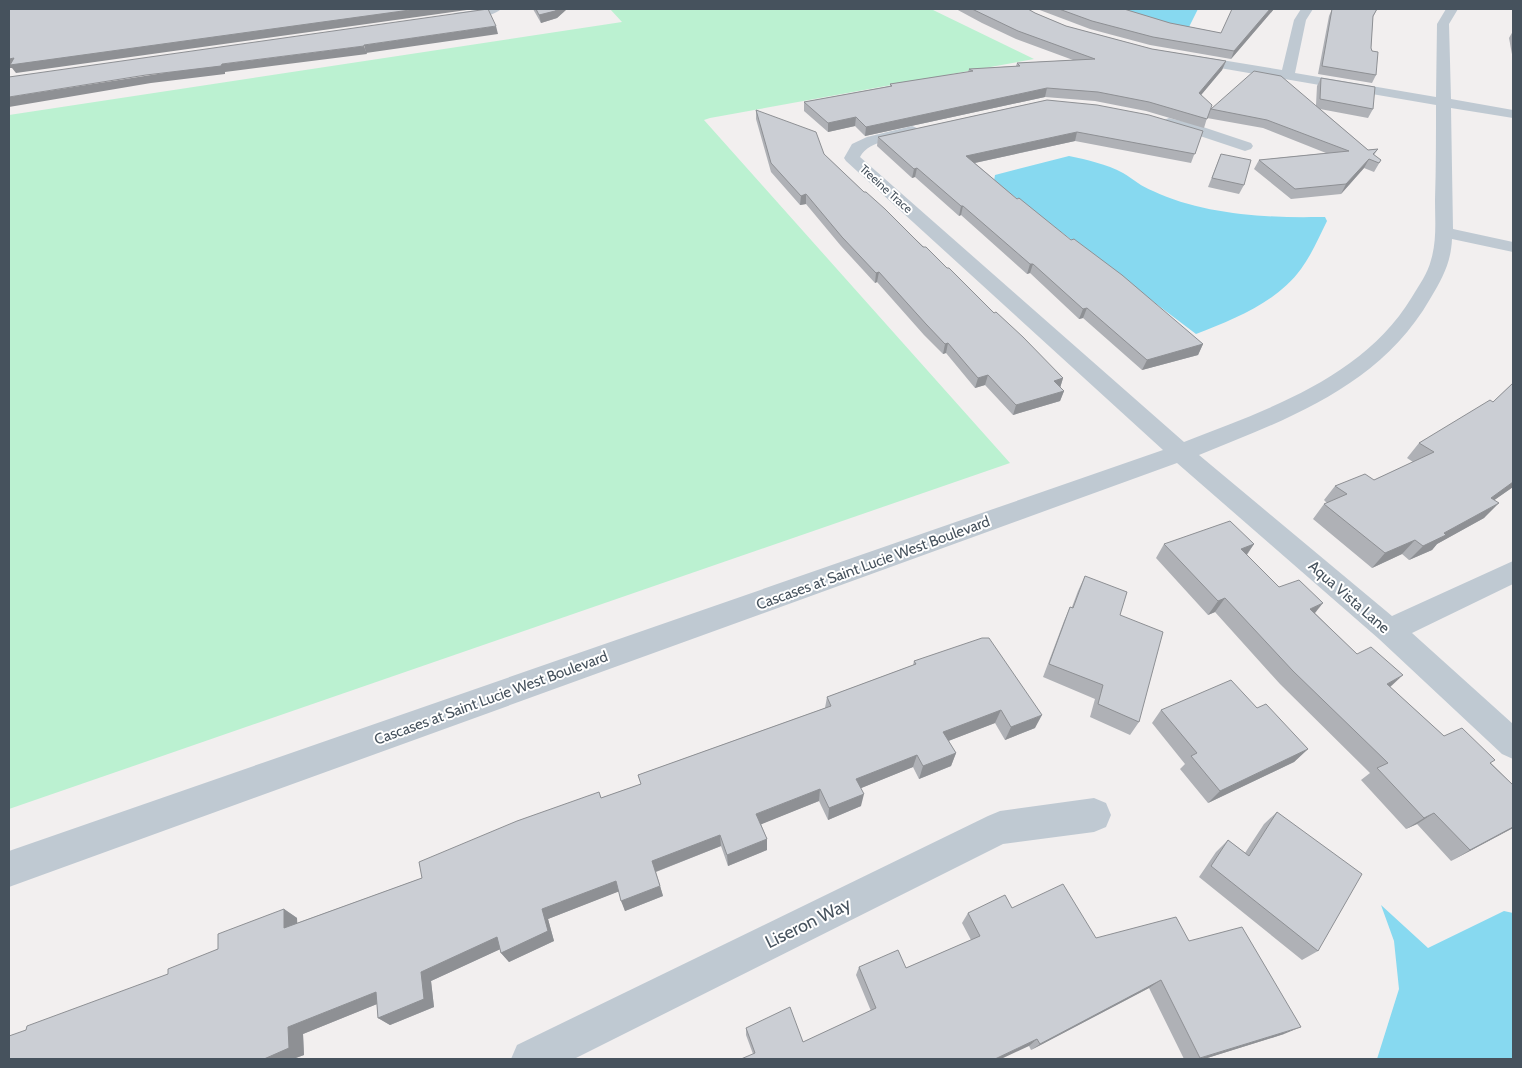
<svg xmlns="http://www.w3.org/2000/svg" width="1522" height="1068" font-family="Cabin,sans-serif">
	<rect width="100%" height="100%" fill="#f2efef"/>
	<path fill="#bbf1d1" d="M 610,9 L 931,9 L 1034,59 L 710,118 L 704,120 L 1010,463 L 9,809 L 9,115 L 622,22 Z"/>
	<g fill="#87d9f0">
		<path d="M 1110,9 L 1198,9 L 1189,27 L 1185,28 Z"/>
		<path d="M 1069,156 C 1088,160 1106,164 1123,173 C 1133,179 1142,187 1153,191 C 1201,214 1265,218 1318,217 L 1325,217 L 1327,221 C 1319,237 1312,254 1301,269 C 1276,303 1234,319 1196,334 L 994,181 L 995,175 Z"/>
		<path d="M 1381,905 L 1428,948 L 1504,911 L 1513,913 L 1513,1059 L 1377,1059 L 1399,989 L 1394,941 Z"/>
	</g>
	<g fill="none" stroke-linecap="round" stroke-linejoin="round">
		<g fill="#bfc9d2" fill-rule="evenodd">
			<path d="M 485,9 L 501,9 C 494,17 456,24 449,17 L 455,13 Z"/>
			<path d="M 1301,9 L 1313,9 L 1306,20 L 1295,73 L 1436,97 L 1437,24 L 1446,9 L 1458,9 L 1449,24 L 1451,99 L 1513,110 L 1513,118 L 1451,108 L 1453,229 L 1513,242 L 1513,252 L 1452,239 C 1451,263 1442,279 1430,299 C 1380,386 1288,419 1199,455 L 1392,616 L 1513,561 L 1513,584 L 1412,633 L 1513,724 L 1513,759 L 1502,754 L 1379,639 L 1177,463 L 9,887 L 9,851 L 1163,450 L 846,161 L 844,158 L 852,144 L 867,137 L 912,126 L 917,128 L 920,131 L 917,134 C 899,139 870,139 860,157 L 1184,442 C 1268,409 1363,378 1412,297 C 1419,285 1428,273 1431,260 C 1437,241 1435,219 1435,200 C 1436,168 1436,137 1436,105 L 1191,63 L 1184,59 L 1191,55 L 1282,70 L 1294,20 Z"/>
			<path d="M 1169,118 L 1194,124 L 1251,143 L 1253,146 L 1251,149 L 1245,151 L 1185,131 L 1164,126 L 1161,123 L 1164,120 Z"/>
			<path d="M 1094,798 L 1106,803 L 1111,815 L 1106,827 L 1094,832 L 1003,844 L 574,1059 L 511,1059 L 517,1045 L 988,816 L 1000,811 Z"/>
		</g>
	</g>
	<g fill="#afb1b6">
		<path d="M 533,9 L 567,9 L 557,18 L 541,23 Z"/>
		<path d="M 956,9 L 1028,9 L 1035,13 L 1066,26 L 1152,49 L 1226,61 L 1222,70 L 1201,95 L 1211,109 L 1316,105 L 1317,86 L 1321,78 L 1373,109 L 1368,118 L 1320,109 L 1368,150 L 1378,149 L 1374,155 L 1381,160 L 1374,172 L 1364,168 L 1341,194 L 1291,199 L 1254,169 L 1259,160 L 1326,153 L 1263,128 L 1207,118 L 1204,128 L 1146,111 L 1095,101 L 1045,97 L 865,136 L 855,126 L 828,132 L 804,111 L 804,102 L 890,86 L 890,84 L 968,72 L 969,69 L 1016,66 L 1017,63 L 1073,60 L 1016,39 L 982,23 Z"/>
		<path d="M 1037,9 L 1124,9 L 1170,23 L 1221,33 L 1274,9 L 1231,59 L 1150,45 L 1090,29 Z"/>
		<path d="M 1332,9 L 1377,9 L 1373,17 L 1371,48 L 1376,75 L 1372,83 L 1318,74 L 1329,16 Z"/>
		<path d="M 1513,31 L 1513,60 L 1509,38 Z"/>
		<path d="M 1047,100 L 1203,131 L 1191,163 L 1075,141 L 975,163 L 1017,199 L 1203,344 L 1198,355 L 1142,370 L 1083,318 L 1079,319 L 1030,273 L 1027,274 L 961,215 L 959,216 L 915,177 L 912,178 L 877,146 L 878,137 Z"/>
		<path d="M 756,110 L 824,154 L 864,192 L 947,268 L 1063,378 L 1060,388 L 1064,391 L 1060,401 L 1013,415 L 985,385 L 975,388 L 946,353 L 943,354 L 924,335 L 877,282 L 875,283 L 841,246 L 806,204 L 800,205 L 771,172 L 756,119 Z"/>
		<path d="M 1221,154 L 1244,185 L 1239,194 L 1208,187 Z"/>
		<path d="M 1513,383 L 1513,487 L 1494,500 L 1484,518 L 1437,544 L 1432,550 L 1409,560 L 1402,554 L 1372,568 L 1313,519 L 1324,504 L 1327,503 L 1324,500 L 1335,486 L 1374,480 L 1413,462 L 1407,458 L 1419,443 L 1493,402 Z"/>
		<path d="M 1164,544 L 1254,544 L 1247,555 L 1279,587 L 1315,613 L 1390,687 L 1444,736 L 1491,763 L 1513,785 L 1513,828 L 1451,861 L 1417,824 L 1406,829 L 1361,780 L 1370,773 L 1280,684 L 1215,612 L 1208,615 L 1156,558 Z"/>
		<path d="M 1085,576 L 1120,615 L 1139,722 L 1130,735 L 1090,717 L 1095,699 L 1043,677 L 1064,621 L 1070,607 L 1072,607 L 1078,591 Z"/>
		<path d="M 914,661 L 1035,728 L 1005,740 L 995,723 L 948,741 L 956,753 L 951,766 L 919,779 L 913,767 L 861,788 L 861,806 L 828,820 L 819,801 L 761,824 L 767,839 L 767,850 L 728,866 L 721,846 L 656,872 L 663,896 L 625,911 L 619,891 L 548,919 L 554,941 L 509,962 L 501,953 L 500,949 L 431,981 L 434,1007 L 390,1025 L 378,1018 L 377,1004 L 303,1034 L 304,1055 L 293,1059 L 9,1059 L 168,974 L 218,949 L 284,909 L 297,918 L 297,923 L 422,878 L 601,798 L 641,784 L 638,775 L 825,708 L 827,697 L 913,665 Z"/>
		<path d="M 1257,708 L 1308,749 L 1294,762 L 1208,803 L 1180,769 L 1185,764 L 1152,723 L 1161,710 Z"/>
		<path d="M 1277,812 L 1318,951 L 1302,960 L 1199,877 L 1216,852 L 1228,840 L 1245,853 L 1264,824 Z"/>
		<path d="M 1012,908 L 1096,938 L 1189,941 L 1284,1034 L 1204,1059 L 1184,1059 L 1149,988 L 1031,1050 L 1029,1046 L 753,1054 L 746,1035 L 746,1028 L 803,1042 L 871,1011 L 856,975 L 859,967 L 906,968 L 971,940 L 962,923 L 968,913 Z"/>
	</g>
	<g fill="#8e9094">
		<path d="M 417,9 L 474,9 L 16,73 L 12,68 L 9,68 L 9,59 L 14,58 Z"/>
		<path d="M 558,9 L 567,9 L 557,18 L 541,23 L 539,15 Z"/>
		<path d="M 1270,9 L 1274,9 L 1231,59 L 1234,51 Z"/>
		<path d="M 496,26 L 498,34 L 366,53 L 364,45 Z"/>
		<path d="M 364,46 L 367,54 L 225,72 L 225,74 L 151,83 L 9,107 L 9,97 L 222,64 Z"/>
		<path d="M 1226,61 L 1222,70 L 1196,101 L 1199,93 Z"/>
		<path d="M 1047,88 L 1045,97 L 865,136 L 866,127 Z"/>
		<path d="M 856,117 L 855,126 L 828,132 L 828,123 Z"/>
		<path d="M 1077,132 L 1075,141 L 965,165 L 966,156 Z"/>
		<path d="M 1369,159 L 1364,168 L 1341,194 L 1346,184 Z"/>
		<path d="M 917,168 L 915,177 L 912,178 L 914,169 Z"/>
		<path d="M 806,194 L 806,204 L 800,205 L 801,196 Z"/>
		<path d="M 961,206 L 963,206 L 961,215 L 959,216 Z"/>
		<path d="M 1030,264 L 1033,264 L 1030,273 L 1027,274 Z"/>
		<path d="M 879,272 L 877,282 L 875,283 L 876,273 Z"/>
		<path d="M 1087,308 L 1083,318 L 1079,319 L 1083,309 Z"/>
		<path d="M 948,343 L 946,353 L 943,354 L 945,344 Z"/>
		<path d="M 1203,344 L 1198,355 L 1142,370 L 1147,360 Z"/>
		<path d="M 988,375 L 985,385 L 975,388 L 978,378 Z"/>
		<path d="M 1063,378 L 1060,388 L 1054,381 Z"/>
		<path d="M 1064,391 L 1060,401 L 1013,415 L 1016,405 Z"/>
		<path d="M 1513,482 L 1513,487 L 1476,513 L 1491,498 Z"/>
		<path d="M 1499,503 L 1484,518 L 1437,544 L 1432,550 L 1409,560 L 1423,546 L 1444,533 Z"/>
		<path d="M 1415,540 L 1402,554 L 1372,568 L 1385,553 Z"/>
		<path d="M 1254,544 L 1244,558 L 1241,549 Z"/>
		<path d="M 1225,598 L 1215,612 L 1208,615 L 1218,601 Z"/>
		<path d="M 1323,603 L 1311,618 L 1310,609 Z"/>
		<path d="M 1403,675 L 1388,689 L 1387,684 Z"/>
		<path d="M 1001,710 L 995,723 L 938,745 L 943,732 Z"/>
		<path d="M 1042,715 L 1035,728 L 1005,740 L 1011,727 Z"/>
		<path d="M 1308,749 L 1294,762 L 1208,803 L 1220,791 Z"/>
		<path d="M 956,753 L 951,766 L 919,779 L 923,766 Z"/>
		<path d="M 917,755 L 913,767 L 854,791 L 856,779 Z"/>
		<path d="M 820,789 L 819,801 L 757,826 L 756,814 Z"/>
		<path d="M 864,794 L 861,806 L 828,820 L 829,808 Z"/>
		<path d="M 1434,813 L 1417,824 L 1406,829 L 1424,818 Z"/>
		<path d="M 1513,827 L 1513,828 L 1451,861 L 1470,850 Z"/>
		<path d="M 720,835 L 721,846 L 655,872 L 652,861 Z"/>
		<path d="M 767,839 L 767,850 L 728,866 L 727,855 Z"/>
		<path d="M 616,881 L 620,891 L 548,919 L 554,941 L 509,962 L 501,953 L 542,909 Z"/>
		<path d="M 660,886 L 663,896 L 625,911 L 621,901 Z"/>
		<path d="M 284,909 L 297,918 L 298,937 L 284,928 Z"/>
		<path d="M 497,937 L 505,947 L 431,981 L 434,1007 L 390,1025 L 378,1018 L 421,972 Z"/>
		<path d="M 1161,980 L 1149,988 L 1031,1050 L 1040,1044 Z"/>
		<path d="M 376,992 L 387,1000 L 303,1034 L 304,1055 L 293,1059 L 264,1059 L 288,1027 Z"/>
		<path d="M 1301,1027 L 1284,1034 L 1204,1059 L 1198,1059 Z"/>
		<path d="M 1037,1039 L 1029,1046 L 1001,1059 L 995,1059 Z"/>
	</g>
	<g fill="#cbced4" stroke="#8e9094">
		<path d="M 9,9 L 417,9 L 10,65 L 14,58 L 9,59 Z"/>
		<path d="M 488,9 L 496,26 L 364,45 L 364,46 L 222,64 L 221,66 L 146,75 L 9,97 L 9,77 Z"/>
		<path d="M 536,9 L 558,9 L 555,11 L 539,15 Z"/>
		<path d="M 972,9 L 1028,9 L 1035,13 L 1066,26 L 1152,49 L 1226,61 L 1199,93 L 1212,105 L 1207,119 L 1149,102 L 1098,92 L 1047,88 L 866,127 L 856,117 L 828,123 L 804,102 L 892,86 L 890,84 L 973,71 L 969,69 L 1020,66 L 1017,63 L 1095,59 L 1018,31 Z"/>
		<path d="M 1059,9 L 1124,9 L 1170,23 L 1221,33 L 1232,9 L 1270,9 L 1234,51 L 1153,37 L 1092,21 Z"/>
		<path d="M 1332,9 L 1377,9 L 1373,16 L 1371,48 L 1372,51 L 1378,52 L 1376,75 L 1322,66 Z"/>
		<path d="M 1254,71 L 1281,76 L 1368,150 L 1378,149 L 1373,154 L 1381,160 L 1379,163 L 1369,159 L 1346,184 L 1295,189 L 1259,160 L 1349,151 L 1267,120 L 1211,109 Z"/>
		<path d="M 1321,78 L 1375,87 L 1373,109 L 1320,99 Z"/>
		<path d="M 1047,100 L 1097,105 L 1149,115 L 1203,131 L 1195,154 L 1077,132 L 966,156 L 1017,199 L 1019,198 L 1071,240 L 1074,239 L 1122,275 L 1203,344 L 1147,360 L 1087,308 L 1083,309 L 1033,264 L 1030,264 L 963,206 L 961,206 L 917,168 L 914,169 L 878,137 Z"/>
		<path d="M 756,110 L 816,132 L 824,154 L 864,192 L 866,192 L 885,209 L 923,247 L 926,247 L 947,268 L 949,268 L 994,313 L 996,312 L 1023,337 L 1063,378 L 1054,381 L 1064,391 L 1016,405 L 988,375 L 978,378 L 948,343 L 945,344 L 926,324 L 879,272 L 876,273 L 842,237 L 806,194 L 801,196 L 771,163 Z"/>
		<path d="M 1221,154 L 1251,160 L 1244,185 L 1212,178 Z"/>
		<path d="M 1513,383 L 1513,482 L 1491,498 L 1499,503 L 1444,533 L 1446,535 L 1423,546 L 1415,540 L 1385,553 L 1324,504 L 1347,494 L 1335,486 L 1365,474 L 1374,480 L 1434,452 L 1419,443 L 1490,400 L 1493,402 Z"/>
		<path d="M 1230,521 L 1254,544 L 1241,549 L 1279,587 L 1299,580 L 1323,603 L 1310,609 L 1357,654 L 1371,647 L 1403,675 L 1387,684 L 1444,736 L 1462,728 L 1495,760 L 1490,763 L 1513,785 L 1513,827 L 1470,850 L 1434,813 L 1424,818 L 1377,768 L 1388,763 L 1293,671 L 1225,598 L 1218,601 L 1164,544 Z"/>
		<path d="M 1085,576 L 1127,592 L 1120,615 L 1163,632 L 1139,722 L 1098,704 L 1103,685 L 1049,664 L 1070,607 L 1073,608 Z"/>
		<path d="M 982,638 L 989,638 L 1042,715 L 1011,727 L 1001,710 L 943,732 L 956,753 L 923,766 L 917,755 L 856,779 L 864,794 L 829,808 L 820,789 L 756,814 L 767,839 L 727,855 L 720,835 L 652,861 L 660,886 L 621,901 L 616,881 L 542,909 L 548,931 L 501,953 L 497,937 L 421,972 L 424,999 L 378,1018 L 376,992 L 288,1027 L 289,1048 L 264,1059 L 9,1059 L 9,1036 L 26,1030 L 27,1026 L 168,974 L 168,969 L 218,949 L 218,934 L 284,909 L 284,928 L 422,878 L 419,862 L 517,821 L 599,792 L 601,798 L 641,784 L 638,775 L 831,706 L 827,697 L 916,664 L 914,661 Z"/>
		<path d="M 1231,680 L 1257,708 L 1266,704 L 1308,749 L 1220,791 L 1191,756 L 1197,753 L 1161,710 Z"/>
		<path d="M 1277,812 L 1362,874 L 1318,951 L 1211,866 L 1228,840 L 1249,856 Z"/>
		<path d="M 1063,884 L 1096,938 L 1176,917 L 1189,941 L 1242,927 L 1301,1027 L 1200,1058 L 1161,980 L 1040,1044 L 1037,1039 L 995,1059 L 741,1059 L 755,1053 L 746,1028 L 790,1007 L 803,1042 L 876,1008 L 859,967 L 898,950 L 906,968 L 980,936 L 968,913 L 1005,895 L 1012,908 Z"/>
	</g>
	<g text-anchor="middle" stroke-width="4" stroke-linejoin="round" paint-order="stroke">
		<g font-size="12" fill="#46525d" stroke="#fff">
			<text transform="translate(886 189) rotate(42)" y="4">Treeine Trace</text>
		</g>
		<g font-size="15" fill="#46525d" stroke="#fff">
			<text transform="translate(873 563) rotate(-20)" y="5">Cascases at Saint Lucie West Boulevard</text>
			<text transform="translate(1349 597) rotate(41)" y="5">Aqua Vista Lane</text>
			<text transform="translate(491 698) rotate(-20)" y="5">Cascases at Saint Lucie West Boulevard</text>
		</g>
		<g font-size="18" fill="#46525d" stroke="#fff">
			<text transform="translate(808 923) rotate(-26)" y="6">Liseron Way</text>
		</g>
	</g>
	<rect width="1522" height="1068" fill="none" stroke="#46525d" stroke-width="20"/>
</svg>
